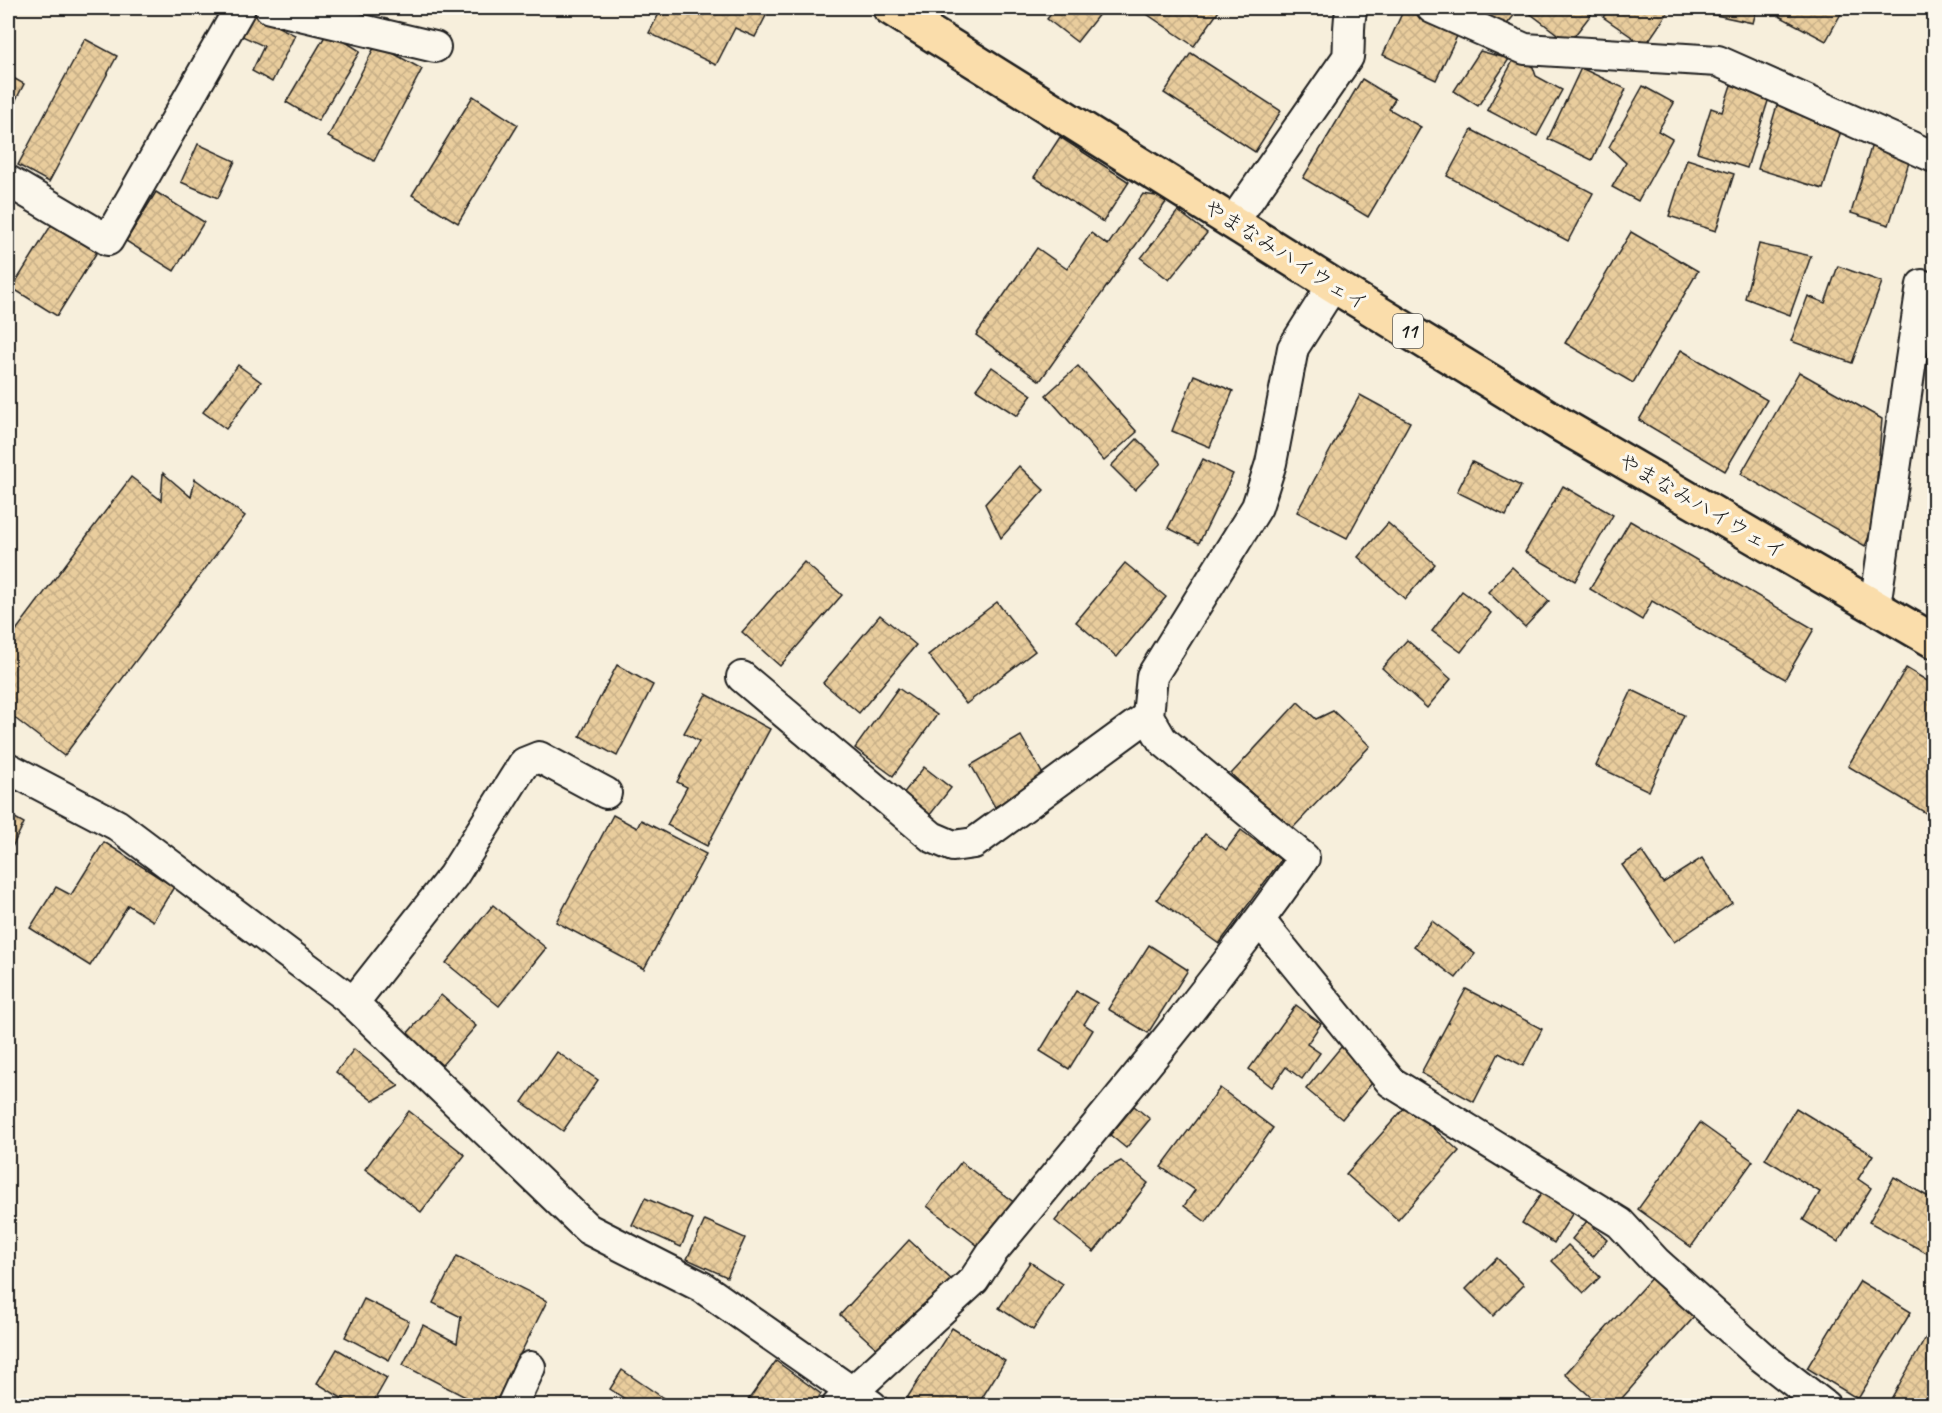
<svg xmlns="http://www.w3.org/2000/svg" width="1942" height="1413" font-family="Caveat,'Klee One',sans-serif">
	<defs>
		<pattern id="building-cross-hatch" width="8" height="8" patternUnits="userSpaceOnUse" patternTransform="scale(1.5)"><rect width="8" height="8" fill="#e9cd9d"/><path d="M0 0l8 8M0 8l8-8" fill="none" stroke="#c7af87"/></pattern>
	</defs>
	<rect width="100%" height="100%" fill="#f7efdc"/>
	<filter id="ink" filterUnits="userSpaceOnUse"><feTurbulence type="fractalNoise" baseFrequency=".0167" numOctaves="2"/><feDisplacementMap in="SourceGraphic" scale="12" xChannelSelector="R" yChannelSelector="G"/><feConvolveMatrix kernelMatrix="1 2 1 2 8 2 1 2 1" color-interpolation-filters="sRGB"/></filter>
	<g filter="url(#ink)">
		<g fill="url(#building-cross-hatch)" stroke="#1c1c1c" stroke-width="1.5">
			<path d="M 662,8 L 770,8 L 755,37 L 735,28 L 716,65 L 649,33 Z"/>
			<path d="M 1056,8 L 1104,8 L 1077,42 L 1047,19 Z"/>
			<path d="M 1138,8 L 1221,8 L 1194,46 Z"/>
			<path d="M 1469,8 L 1520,8 L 1500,33 Z"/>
			<path d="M 1529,8 L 1596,8 L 1569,43 L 1527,11 Z"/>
			<path d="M 1610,8 L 1671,8 L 1645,46 L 1603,17 Z"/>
			<path d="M 1683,8 L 1757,8 L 1753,23 Z"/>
			<path d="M 1783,8 L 1844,8 L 1826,41 L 1779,16 Z"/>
			<path d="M 1404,9 L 1458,34 L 1436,80 L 1383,55 Z"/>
			<path d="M 252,14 L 295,35 L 272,82 L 252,71 L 264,46 L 242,36 Z"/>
			<path d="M 328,31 L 360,51 L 318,121 L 286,102 Z"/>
			<path d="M 85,39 L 117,56 L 49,182 L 18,165 Z"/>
			<path d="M 376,44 L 422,69 L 374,161 L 328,137 Z"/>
			<path d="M 1480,51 L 1509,59 L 1478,106 L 1454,91 Z"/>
			<path d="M 1191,53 L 1281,111 L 1255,152 L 1164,93 Z"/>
			<path d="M 1515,57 L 1533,67 L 1536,76 L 1562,90 L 1537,136 L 1487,110 Z"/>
			<path d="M 1581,68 L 1626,89 L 1592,160 L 1548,139 Z"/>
			<path d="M 8,75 L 24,84 L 8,115 Z"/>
			<path d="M 1362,79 L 1395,99 L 1389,109 L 1421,127 L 1368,217 L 1303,178 Z"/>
			<path d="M 1731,85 L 1769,98 L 1747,168 L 1697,152 L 1711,108 L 1722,112 Z"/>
			<path d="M 1643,86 L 1674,103 L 1658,131 L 1672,139 L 1638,201 L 1612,187 L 1626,163 L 1609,147 Z"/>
			<path d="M 473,96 L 518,125 L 458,223 L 412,195 Z"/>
			<path d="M 1778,102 L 1844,121 L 1823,189 L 1758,169 Z"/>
			<path d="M 1472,130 L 1593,193 L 1568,241 L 1447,176 Z"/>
			<path d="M 1060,137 L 1129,182 L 1103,222 L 1034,177 Z"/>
			<path d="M 198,144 L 235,161 L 218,198 L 181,182 Z"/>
			<path d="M 1872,144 L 1911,156 L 1889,225 L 1851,213 Z"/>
			<path d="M 1687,159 L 1734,174 L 1716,231 L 1669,216 Z"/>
			<path d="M 156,192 L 204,222 L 174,271 L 126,241 Z"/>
			<path d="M 1143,194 L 1169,198 L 1040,381 L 976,335 L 1037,248 L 1067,269 L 1091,233 L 1108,245 Z"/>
			<path d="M 1178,211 L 1207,233 L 1169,280 L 1141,258 Z"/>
			<path d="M 52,224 L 97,252 L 57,316 L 12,288 Z"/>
			<path d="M 1631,232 L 1698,271 L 1633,383 L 1565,343 Z"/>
			<path d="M 1759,244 L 1811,256 L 1790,315 L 1745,298 Z"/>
			<path d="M 1838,266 L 1882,282 L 1852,363 L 1791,341 L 1808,296 L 1825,303 Z"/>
			<path d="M 1681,350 L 1767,400 L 1725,471 L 1639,420 Z"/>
			<path d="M 238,365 L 261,382 L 226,429 L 203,412 Z"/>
			<path d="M 1078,366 L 1137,432 L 1104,461 L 1046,395 Z"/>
			<path d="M 992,367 L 1032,395 L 1017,416 L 976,389 Z"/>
			<path d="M 1799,372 L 1882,419 L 1873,527 L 1865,546 L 1741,474 Z"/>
			<path d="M 1194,375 L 1233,391 L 1210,447 L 1172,431 Z"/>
			<path d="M 1360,395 L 1410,422 L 1347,538 L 1297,512 Z"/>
			<path d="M 1137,439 L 1161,463 L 1135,490 L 1111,466 Z"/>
			<path d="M 1203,459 L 1233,474 L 1199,543 L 1168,528 Z"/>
			<path d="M 1472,462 L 1521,486 L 1506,516 L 1457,492 Z"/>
			<path d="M 1019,466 L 1044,490 L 1001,538 L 985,504 Z"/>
			<path d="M 163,473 L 191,497 L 195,479 L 245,516 L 64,756 L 8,713 L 8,641 L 131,477 L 161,500 Z"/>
			<path d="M 1563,486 L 1613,515 L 1575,581 L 1525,552 Z"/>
			<path d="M 1630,521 L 1814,629 L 1785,679 L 1652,601 L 1642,620 L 1590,589 Z"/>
			<path d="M 1388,523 L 1435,564 L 1405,599 L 1358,557 Z"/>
			<path d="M 804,562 L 842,595 L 780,666 L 742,632 Z"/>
			<path d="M 1125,563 L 1166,597 L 1117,657 L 1076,622 Z"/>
			<path d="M 1512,567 L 1549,601 L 1525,627 L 1488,592 Z"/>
			<path d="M 1462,591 L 1491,613 L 1461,652 L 1432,631 Z"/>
			<path d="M 997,602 L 1035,651 L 966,704 L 928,655 Z"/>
			<path d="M 880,615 L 916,645 L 859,713 L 823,683 Z"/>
			<path d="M 1407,640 L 1451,679 L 1427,708 L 1382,668 Z"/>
			<path d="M 617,665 L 653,685 L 617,756 L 580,736 Z"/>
			<path d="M 1906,668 L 1934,685 L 1934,818 L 1848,766 Z"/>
			<path d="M 898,688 L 937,715 L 893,776 L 855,748 Z"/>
			<path d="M 1632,690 L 1684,715 L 1649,791 L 1596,766 Z"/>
			<path d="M 706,694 L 770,729 L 707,846 L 667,825 L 687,787 L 677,782 L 699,741 L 684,733 Z"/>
			<path d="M 1298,702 L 1316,719 L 1333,711 L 1370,746 L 1291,830 L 1231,774 Z"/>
			<path d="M 1021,736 L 1045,778 L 995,807 L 971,765 Z"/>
			<path d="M 924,767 L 951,788 L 929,816 L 902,795 Z"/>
			<path d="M 8,814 L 24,823 L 8,855 Z"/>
			<path d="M 613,815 L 637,828 L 641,820 L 706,854 L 644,969 L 556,922 Z"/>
			<path d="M 1241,830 L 1281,860 L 1219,944 L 1157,899 L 1205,834 L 1226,850 Z"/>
			<path d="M 104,842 L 174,887 L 153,921 L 128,905 L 90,966 L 30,928 L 56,887 L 71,895 Z"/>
			<path d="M 1642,852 L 1663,883 L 1702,858 L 1732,903 L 1674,942 L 1622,865 Z"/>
			<path d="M 493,905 L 546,948 L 499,1006 L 446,963 Z"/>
			<path d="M 1432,921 L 1475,954 L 1456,978 L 1414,946 Z"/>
			<path d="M 1149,945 L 1188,970 L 1148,1033 L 1108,1009 Z"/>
			<path d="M 1466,989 L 1542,1029 L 1523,1066 L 1499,1053 L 1474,1102 L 1421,1073 Z"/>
			<path d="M 1076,991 L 1097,1003 L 1084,1024 L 1093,1030 L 1069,1069 L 1040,1051 Z"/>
			<path d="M 441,995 L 476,1026 L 442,1065 L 407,1034 Z"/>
			<path d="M 1296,1005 L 1321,1024 L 1307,1044 L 1320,1053 L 1302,1079 L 1286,1067 L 1272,1087 L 1249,1069 Z"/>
			<path d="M 1341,1047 L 1377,1077 L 1342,1119 L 1306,1089 Z"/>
			<path d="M 354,1049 L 399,1086 L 373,1101 L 336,1072 Z"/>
			<path d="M 557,1052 L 598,1080 L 563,1131 L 522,1102 Z"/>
			<path d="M 1220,1088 L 1273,1128 L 1206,1222 L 1184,1206 L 1195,1190 L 1161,1167 Z"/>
			<path d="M 1407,1105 L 1459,1151 L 1398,1220 L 1346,1174 Z"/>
			<path d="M 1134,1106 L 1150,1119 L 1126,1148 L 1110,1135 Z"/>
			<path d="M 1796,1108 L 1873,1155 L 1858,1179 L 1871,1188 L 1838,1242 L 1803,1220 L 1820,1192 L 1765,1159 Z"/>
			<path d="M 409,1111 L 465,1155 L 421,1212 L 365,1169 Z"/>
			<path d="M 1700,1123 L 1753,1161 L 1691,1247 L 1638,1209 Z"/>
			<path d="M 1121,1161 L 1148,1183 L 1094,1252 L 1055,1221 L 1093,1175 Z"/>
			<path d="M 961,1162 L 1016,1204 L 982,1249 L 927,1206 Z"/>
			<path d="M 1894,1177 L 1934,1200 L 1934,1257 L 1869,1222 Z"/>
			<path d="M 1543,1191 L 1574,1211 L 1554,1243 L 1522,1223 Z"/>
			<path d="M 645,1198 L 693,1219 L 681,1247 L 632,1225 Z"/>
			<path d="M 705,1220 L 745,1238 L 727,1277 L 687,1259 Z"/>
			<path d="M 1587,1221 L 1607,1240 L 1593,1257 L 1572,1239 Z"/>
			<path d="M 909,1240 L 953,1281 L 885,1356 L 840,1315 Z"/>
			<path d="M 1568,1245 L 1600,1277 L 1584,1293 L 1552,1261 Z"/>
			<path d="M 457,1256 L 547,1301 L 494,1406 L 483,1406 L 403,1365 L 423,1325 L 457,1343 L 461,1317 L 433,1303 Z"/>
			<path d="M 1497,1258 L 1524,1285 L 1493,1316 L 1466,1289 Z"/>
			<path d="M 1030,1262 L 1063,1284 L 1033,1330 L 999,1308 Z"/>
			<path d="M 1653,1276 L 1696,1315 L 1615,1406 L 1601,1406 L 1565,1374 Z"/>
			<path d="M 1860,1281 L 1911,1312 L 1858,1399 L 1807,1368 Z"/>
			<path d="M 364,1299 L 409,1321 L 389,1360 L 345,1337 Z"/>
			<path d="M 1933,1325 L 1934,1406 L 1887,1406 Z"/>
			<path d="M 952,1328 L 1005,1361 L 977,1406 L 918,1406 L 907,1398 Z"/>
			<path d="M 337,1349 L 387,1378 L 371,1406 L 354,1406 L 317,1383 Z"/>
			<path d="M 776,1361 L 821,1394 L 813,1406 L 744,1406 Z"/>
			<path d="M 622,1370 L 675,1406 L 621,1406 L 625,1399 L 610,1389 Z"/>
		</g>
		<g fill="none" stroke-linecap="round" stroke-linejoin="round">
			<g stroke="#1c1c1c" stroke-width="34">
				<g id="minor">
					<path d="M 270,8 L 435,47"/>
					<path d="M 1432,8 L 1525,49 L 1718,61 L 1934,157"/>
					<path d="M 8,181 L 108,240 L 240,8"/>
					<path d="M 1233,222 L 1348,57 C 1350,41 1347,23 1352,8"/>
					<path d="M 1875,606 L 1922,285"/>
					<path d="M 742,677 L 932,837 L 953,846 L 974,843 L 1148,716"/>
					<path d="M 8,768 L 117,825 L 350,1000 L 588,1229 L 702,1287 L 872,1406"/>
					<path d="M 1260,921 L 1391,1082 L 1620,1223 L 1656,1262 L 1762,1357 L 1825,1406"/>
					<path d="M 353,1003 L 453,876 L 524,763 L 539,757 L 606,793"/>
					<path d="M 512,1406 L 530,1367"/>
					<path d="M 837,1406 L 974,1280 L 993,1251 C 1099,1122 1208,995 1304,858 L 1162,740 L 1148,716 L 1152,676 L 1257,507 L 1271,463 L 1293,348 L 1333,285"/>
				</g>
			</g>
			<g stroke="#1c1c1c" stroke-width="38">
				<path id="primary" d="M 890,8 L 1333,285 L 1563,426 L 1934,641"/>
			</g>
			<use href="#minor" stroke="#fbf7ec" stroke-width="30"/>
			<use href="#primary" stroke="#faddab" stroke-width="33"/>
		</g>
	</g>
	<g text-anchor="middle" stroke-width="6" stroke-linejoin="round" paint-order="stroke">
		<rect fill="#fbf7ec" stroke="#5f5e5a" stroke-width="1.5" x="1393" y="314" width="30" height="34" rx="4.5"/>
		<g font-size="20" font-weight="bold" fill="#1c1c1c">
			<text x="1408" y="338">11</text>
		</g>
		<g font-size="21" fill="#1c1c1c" stroke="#fbf7ec">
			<text transform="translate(1286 255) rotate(32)" y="7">やまなみハイウェイ</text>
			<text transform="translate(1702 506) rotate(30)" y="7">やまなみハイウェイ</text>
		</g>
	</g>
	<rect width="1942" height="1413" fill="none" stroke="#fbf7ec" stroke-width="30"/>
	<rect x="15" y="15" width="1912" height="1383" fill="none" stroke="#1c1c1c" stroke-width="2" filter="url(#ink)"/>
</svg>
